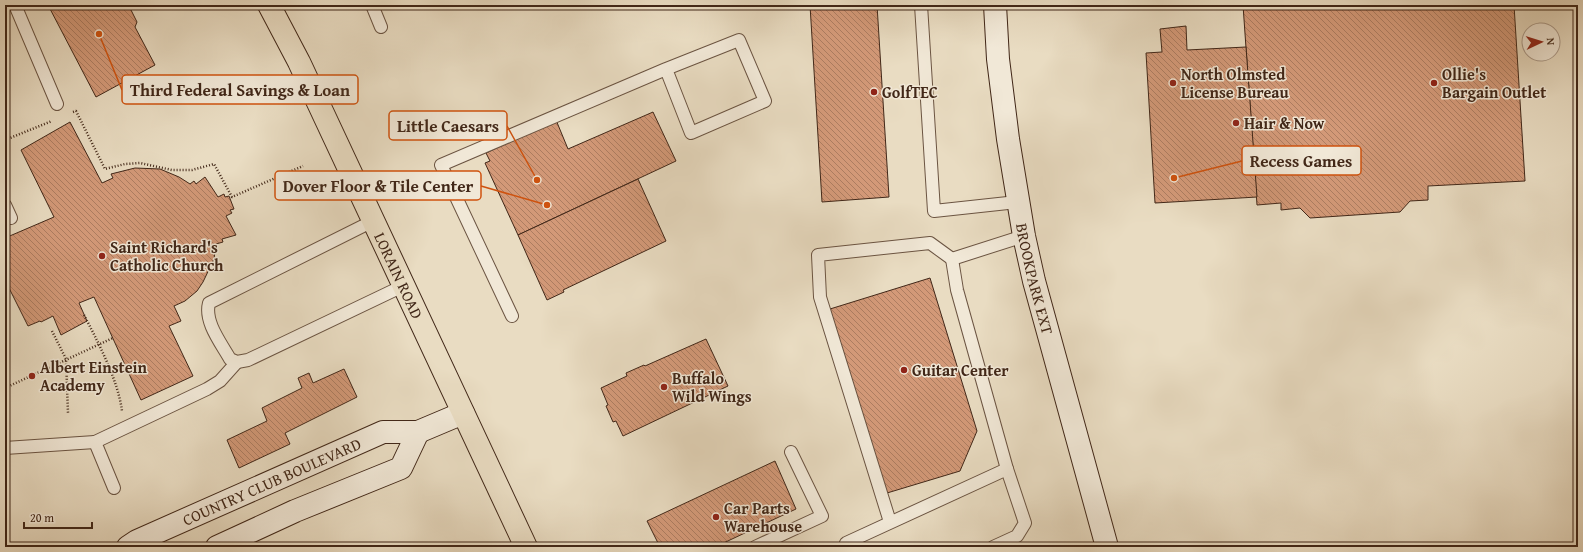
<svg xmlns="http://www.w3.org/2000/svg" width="1583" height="552" font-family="'Gentium Book Plus',serif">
	<defs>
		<pattern id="building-back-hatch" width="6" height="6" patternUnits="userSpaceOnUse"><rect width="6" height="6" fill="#d39978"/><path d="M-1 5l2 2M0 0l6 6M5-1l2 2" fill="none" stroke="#ad7d61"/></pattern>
	</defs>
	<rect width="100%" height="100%" fill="#e9dcc2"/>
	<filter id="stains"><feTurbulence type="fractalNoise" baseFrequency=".005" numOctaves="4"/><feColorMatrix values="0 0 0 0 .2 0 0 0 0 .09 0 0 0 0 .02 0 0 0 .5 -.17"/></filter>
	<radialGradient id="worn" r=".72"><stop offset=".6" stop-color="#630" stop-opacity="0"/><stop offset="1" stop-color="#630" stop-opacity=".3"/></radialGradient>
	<g fill="url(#building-back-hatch)" stroke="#412718">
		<path d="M 48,5 L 124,5 L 130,8 L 137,22 L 135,27 L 155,65 L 96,97 Z"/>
		<path d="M 810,5 L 877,5 L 889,197 L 822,202 Z"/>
		<path d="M 1243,5 L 1514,5 L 1525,181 L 1428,186 L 1428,200 L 1410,201 L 1400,212 L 1310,218 L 1300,208 L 1281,210 L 1281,203 L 1257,205 Z"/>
		<path d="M 1186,26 L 1187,50 L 1246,47 L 1257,197 L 1155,203 L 1146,53 L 1162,52 L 1160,29 Z"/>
		<path d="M 653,112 L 676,161 L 518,235 L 485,163 L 490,161 L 486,153 L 556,120 L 568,149 Z"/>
		<path d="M 70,122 L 102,183 L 113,178 L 111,174 L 135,168 L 160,169 L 179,177 L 190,184 L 194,181 L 196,184 L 205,177 L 218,197 L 224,194 L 225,197 L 229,196 L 234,209 L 230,210 L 232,213 L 226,216 L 236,235 L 222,239 L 223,242 L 216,244 L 214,259 L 203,282 L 197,291 L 185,301 L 174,306 L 181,321 L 169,326 L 193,376 L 141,400 L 94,297 L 79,303 L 87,321 L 61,335 L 53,316 L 41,322 L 40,321 L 28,326 L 9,288 L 5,275 L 5,257 L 10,255 L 5,244 L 5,238 L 54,217 L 21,150 Z"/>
		<path d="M 638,179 L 666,241 L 563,290 L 564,292 L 547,300 L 518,235 Z"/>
		<path d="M 930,278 L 977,431 L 960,471 L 887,493 L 830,309 Z"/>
		<path d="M 706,339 L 728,386 L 623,436 L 616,421 L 613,422 L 606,406 L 608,405 L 601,388 L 627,376 L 626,373 L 644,365 L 645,366 Z"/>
		<path d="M 344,369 L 357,397 L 285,433 L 290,444 L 239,468 L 227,440 L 267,421 L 262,408 L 302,388 L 298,378 L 309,373 L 313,383 Z"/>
		<path d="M 775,461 L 796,509 L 715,547 L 660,547 L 647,521 Z"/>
	</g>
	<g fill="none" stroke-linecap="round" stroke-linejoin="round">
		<g stroke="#6b5442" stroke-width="14">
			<g id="lane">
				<path d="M 15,5 L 57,104"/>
				<path d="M 372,5 L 381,27"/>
				<path d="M 921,5 L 934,211 L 1017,202"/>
				<path d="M 5,205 L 11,218"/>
				<path d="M 373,221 L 209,303 C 204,322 221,343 230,359 L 237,362 L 248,360 L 403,286"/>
				<path d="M 512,316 L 441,165 L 666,69 L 691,133 L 765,101 L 739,40 L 666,69"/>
				<path d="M 5,448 L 95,442"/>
				<path d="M 114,488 L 95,442 L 207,389 L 220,381 L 237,362"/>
				<path d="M 890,522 L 820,297 L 818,255 L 930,243 L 952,259"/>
				<path d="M 755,547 L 822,516 L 791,452"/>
				<path d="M 848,547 L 846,543 L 1007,469"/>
				<path d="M 993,547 L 1017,536 L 1025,523 L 1007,469 L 957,290 L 952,259 L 1024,236"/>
			</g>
		</g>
		<g stroke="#412718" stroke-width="24">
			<g id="secondary">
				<path id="s1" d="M 995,5 L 998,59 L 1008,139 L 1024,236 L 1034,281 L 1107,547"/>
				<path id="s2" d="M 128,547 L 137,541 L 383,432 L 418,432 L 463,413"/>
				<path d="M 217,547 L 295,511 L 401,468 L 418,432"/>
			</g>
		</g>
		<g stroke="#412718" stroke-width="24">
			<g id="primary">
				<path id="s3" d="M 269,5 L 299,62 L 526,547"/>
			</g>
		</g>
		<g stroke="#412718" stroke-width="2.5" stroke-dasharray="1 2" stroke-linecap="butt">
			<path d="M 73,112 L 76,111 L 105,169 L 125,164 L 140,163 L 172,170 L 192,170 L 214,164 L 232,197 L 303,166"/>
			<path d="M 5,140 L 52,121"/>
			<path d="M 84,315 C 98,342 118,380 122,411"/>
			<path d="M 52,331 L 66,359 L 68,413"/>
			<path d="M 5,388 L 113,338"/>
		</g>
		<use href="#lane" stroke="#f1e8d7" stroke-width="12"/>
		<use href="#secondary" stroke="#f1e8d7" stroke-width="22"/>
		<use href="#primary" stroke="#e9dcc2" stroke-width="22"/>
	</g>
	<g fill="#8f2418" stroke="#f1e8d7" stroke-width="1.5">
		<circle cx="1173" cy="83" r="4"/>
		<circle cx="1434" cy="83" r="4"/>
		<circle cx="874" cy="92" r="4"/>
		<circle cx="1236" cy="123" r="4"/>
		<circle cx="102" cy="256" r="4"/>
		<circle cx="904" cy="370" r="4"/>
		<circle cx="32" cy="376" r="4"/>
		<circle cx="664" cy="387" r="4"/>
		<circle cx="716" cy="517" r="4"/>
	</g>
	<g text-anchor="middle" stroke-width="3" stroke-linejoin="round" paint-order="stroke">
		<g font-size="16" font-weight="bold" fill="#412718" stroke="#f1e8d7" text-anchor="start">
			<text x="1181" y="80">North Olmsted<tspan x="1181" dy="18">License Bureau</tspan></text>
			<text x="1442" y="80">Ollie's<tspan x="1442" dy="18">Bargain Outlet</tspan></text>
			<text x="882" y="98">GolfTEC</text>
			<text x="1244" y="129">Hair &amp; Now</text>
			<text x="110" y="253">Saint Richard's<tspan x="110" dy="18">Catholic Church</tspan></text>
			<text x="40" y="373">Albert Einstein<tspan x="40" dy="18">Academy</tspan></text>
			<text x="912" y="376">Guitar Center</text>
			<text x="672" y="384">Buffalo<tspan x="672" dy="18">Wild Wings</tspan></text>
			<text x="724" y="514">Car Parts<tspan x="724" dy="18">Warehouse</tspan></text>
		</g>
		<g font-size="16" fill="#412718" stroke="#f1e8d7">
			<text dy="6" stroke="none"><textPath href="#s3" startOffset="300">LORAIN ROAD</textPath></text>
			<text dy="6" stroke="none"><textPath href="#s1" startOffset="277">BROOKPARK EXT</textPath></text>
			<text dy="6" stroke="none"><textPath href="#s2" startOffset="158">COUNTRY CLUB BOULEVARD</textPath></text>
		</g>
	</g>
	<path fill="none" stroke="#cf520e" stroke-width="1.5" d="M99 34L122 90M537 180L507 126M1174 178L1242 161M547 205L481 186"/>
	<g fill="#cf520e" stroke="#f1e8d7" stroke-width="1.5">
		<circle cx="99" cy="34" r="4"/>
		<circle cx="537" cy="180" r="4"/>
		<circle cx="1174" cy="178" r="4"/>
		<circle cx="547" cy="205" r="4"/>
	</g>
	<g fill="#f1e8d7" stroke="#cf520e" stroke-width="1.5">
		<rect x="122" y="75" width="236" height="29" rx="4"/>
		<rect x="389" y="111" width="118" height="29" rx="4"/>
		<rect x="1242" y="146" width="119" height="29" rx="4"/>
		<rect x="275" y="171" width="206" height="29" rx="4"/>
	</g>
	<g font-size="17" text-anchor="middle" font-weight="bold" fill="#412718">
		<text x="240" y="96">Third Federal Savings &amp; Loan</text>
		<text x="448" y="132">Little Caesars</text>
		<text x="1301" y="167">Recess Games</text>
		<text x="378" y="192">Dover Floor &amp; Tile Center</text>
	</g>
	<rect width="1583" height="552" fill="none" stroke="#e9dcc2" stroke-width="20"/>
	<rect x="6" y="6" width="1571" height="540" fill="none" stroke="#412718" stroke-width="2"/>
	<rect x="10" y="10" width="1563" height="532" fill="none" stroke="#412718"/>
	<g transform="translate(1541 42) rotate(86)"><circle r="19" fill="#f1e8d7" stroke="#ab9b8b"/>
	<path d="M0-3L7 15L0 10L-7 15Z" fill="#8f2418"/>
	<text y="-6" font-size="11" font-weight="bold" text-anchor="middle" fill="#412718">N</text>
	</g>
	<path d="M24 522v6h68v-6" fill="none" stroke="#412718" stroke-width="2"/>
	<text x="30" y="522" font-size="12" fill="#412718" stroke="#f1e8d7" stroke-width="3" paint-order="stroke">20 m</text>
	<rect width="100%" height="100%" filter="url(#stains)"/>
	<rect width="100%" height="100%" fill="url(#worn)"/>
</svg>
